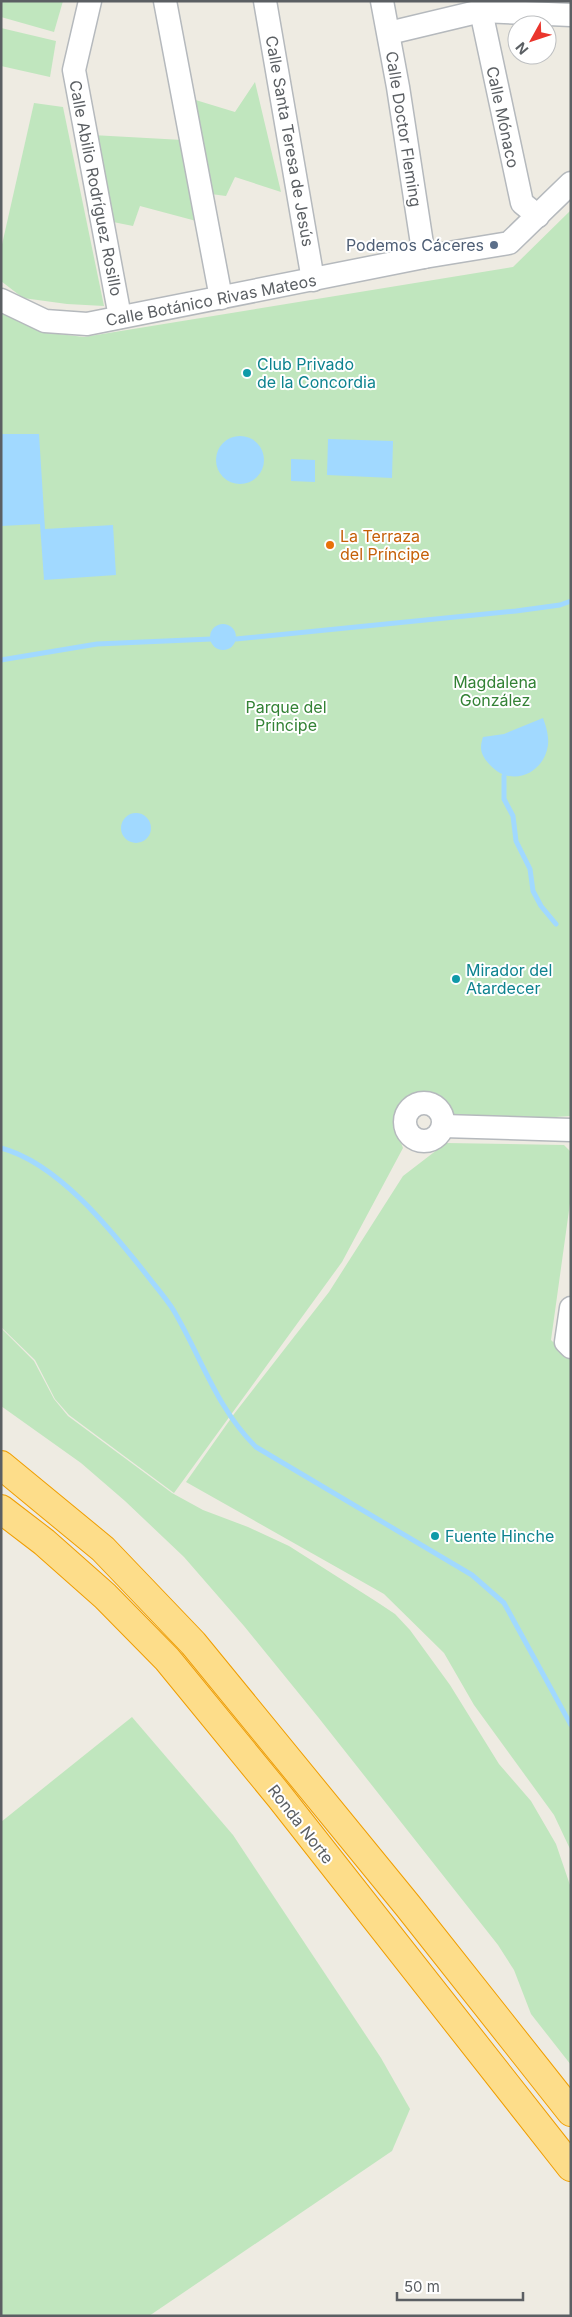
<svg xmlns="http://www.w3.org/2000/svg" width="572" height="2317" font-family="Inter,sans-serif">
	<rect width="100%" height="100%" fill="#eeebe2"/>
	<g fill="#c0e6be">
		<path d="M 1,1 L 63,1 L 54,32 L 1,17 Z"/>
		<path d="M 1,28 L 56,41 L 50,77 L 1,66 Z"/>
		<path d="M 255,82 L 281,192 L 235,177 L 226,196 L 211,194 L 189,98 L 235,112 Z"/>
		<path d="M 34,103 L 63,107 L 104,306 L 67,304 L 23,298 L 1,281 L 1,249 Z"/>
		<path d="M 92,135 L 183,140 L 200,222 L 140,206 L 133,226 L 108,221 Z"/>
		<path d="M 571,210 L 571,1116 L 462,1123 C 455,1114 430,1094 419,1096 C 415,1096 411,1098 407,1099 L 393,1122 L 403,1148 L 342,1262 L 174,1493 L 69,1415 L 55,1399 L 35,1360 L 1,1327 L 1,311 L 50,333 L 84,337 L 513,267 Z"/>
		<path d="M 446,1143 L 564,1145 L 571,1152 L 571,1196 L 551,1340 L 571,1359 L 571,1851 L 554,1815 L 474,1705 L 444,1653 L 384,1594 L 186,1482 L 234,1414 L 329,1292 L 403,1176 Z"/>
		<path d="M 1,1328 L 34,1361 L 54,1399 L 68,1416 L 172,1493 L 203,1510 L 248,1527 L 289,1546 L 377,1602 L 395,1614 L 410,1630 L 450,1685 L 499,1764 L 531,1801 L 556,1844 L 571,1888 L 571,2065 L 531,2014 L 514,1970 L 498,1945 L 318,1717 L 244,1626 L 184,1557 L 125,1501 L 81,1463 L 1,1406 Z"/>
		<path d="M 132,1717 L 233,1835 L 381,2058 L 410,2109 L 392,2151 L 149,2316 L 1,2316 L 1,1822 Z"/>
	</g>
	<g fill="#a1d9ff">
		<path d="M 1,434 L 39,434 L 45,529 L 113,525 L 116,575 L 44,580 L 40,524 L 1,526 Z"/>
		<circle cx="240" cy="460" r="24"/>
		<path d="M 328,439 L 393,441 L 392,478 L 327,475 Z"/>
		<path d="M 291,459 L 315,460 L 315,482 L 291,481 Z"/>
		<circle cx="223" cy="637" r="13"/>
		<path d="M 543,718 C 546,726 549,736 548,745 C 544,774 511,788 490,765 C 481,755 479,749 483,737 L 504,734 Z"/>
		<circle cx="136" cy="828" r="15"/>
	</g>
	<g fill="none" stroke-linecap="round" stroke-linejoin="round">
		<g stroke="#a1d9ff" stroke-width="5">
			<path d="M 236,639 L 516,611 L 560,605 L 571,601"/>
			<path d="M 1,660 L 97,644 L 211,639"/>
			<path d="M 504,776 L 504,799 L 513,816 L 516,841 L 530,869 L 533,891 L 541,906 L 556,924"/>
			<path d="M 1,1148 C 58,1163 111,1230 146,1274 C 155,1286 166,1298 174,1311 C 201,1357 217,1409 256,1447 L 472,1575 L 504,1603 L 571,1725"/>
		</g>
		<g stroke="#b5b9bd" stroke-width="25">
			<g id="minor">
				<path d="M 90,1 L 74,70 L 120,317"/>
				<path d="M 165,1 L 221,298"/>
				<path d="M 265,1 L 313,280"/>
				<path d="M 382,1 L 398,87 L 424,257"/>
				<path d="M 481,11 L 522,203 L 538,216"/>
				<path d="M 389,33 L 481,11 L 571,15"/>
				<path d="M 1,300 L 45,321 L 87,324 L 424,257 L 509,243 L 571,183"/>
				<circle cx="424" cy="1122" r="19"/>
				<path d="M 443,1126 L 571,1130"/>
				<path d="M 571,1308 L 566,1342 L 571,1347"/>
			</g>
		</g>
		<g stroke="#f09e00" stroke-width="30">
			<g id="highway">
				<path d="M 1,1465 L 103,1549 L 193,1643 L 408,1906 L 571,2112"/>
				<path d="M 1,1509 L 44,1542 L 105,1596 L 167,1659 L 280,1797 L 571,2167"/>
			</g>
		</g>
		<use href="#minor" stroke="#fff" stroke-width="22"/>
		<use href="#highway" stroke="#fddd8a" stroke-width="28"/>
	</g>
	<circle fill="#5c6f8a" stroke="#fff" stroke-width="2" cx="494" cy="245" r="5"/>
	<g fill="#0f9aa8" stroke="#fff" stroke-width="2">
		<circle cx="247" cy="373" r="5"/>
		<circle cx="456" cy="979" r="5"/>
		<circle cx="435" cy="1536" r="5"/>
	</g>
	<circle fill="#e8710a" stroke="#fff" stroke-width="2" cx="330" cy="545" r="5"/>
	<g text-anchor="middle" stroke-width="4" stroke-linejoin="round" paint-order="stroke">
		<g font-size="16" fill="#5b5f63" stroke="#fff">
			<text transform="translate(503 117) rotate(78)" y="6">Calle Mónaco</text>
			<text transform="translate(404 129) rotate(81)" y="6">Calle Doctor Fleming</text>
			<text transform="translate(290 141) rotate(80)" y="6">Calle Santa Teresa de Jesús</text>
			<text transform="translate(96 188) rotate(79)" y="6">Calle Abilio Rodríguez Rosillo</text>
			<text transform="translate(211 300) rotate(-11)" y="6">Calle Botánico Rivas Mateos</text>
			<text transform="translate(301 1824) rotate(52)" y="6">Ronda Norte</text>
		</g>
		<g font-size="16" fill="#4e5e75" stroke="#fff" text-anchor="end">
			<text x="484" y="251">Podemos Cáceres</text>
		</g>
		<g font-size="16" fill="#0d838f" stroke="#fff" text-anchor="start">
			<text x="257" y="370">Club Privado<tspan x="257" dy="18">de la Concordia</tspan></text>
			<text x="466" y="976">Mirador del<tspan x="466" dy="18">Atardecer</tspan></text>
			<text x="445" y="1542">Fuente Hinche</text>
		</g>
		<g font-size="16" fill="#c56008" stroke="#fff" text-anchor="start">
			<text x="340" y="542">La Terraza<tspan x="340" dy="18">del Príncipe</tspan></text>
		</g>
		<g font-size="16" fill="#338235" stroke="#fff">
			<text x="495" y="688">Magdalena<tspan x="495" dy="18">González</tspan></text>
			<text x="286" y="713">Parque del<tspan x="286" dy="18">Príncipe</tspan></text>
		</g>
	</g>
	<rect width="572" height="2317" fill="none" stroke="#5b5f63" stroke-width="5"/>
	<g transform="translate(532 40) rotate(230)"><circle r="24" fill="#ffffff" stroke="#bdbfc1"/>
	<path d="M0-4L9 19L0 12L-9 19Z" fill="#ea352c"/>
	<text y="-8" font-size="14" font-weight="bold" text-anchor="middle" fill="#5b5f63">N</text>
	</g>
	<path d="M397 2292v8h126v-8" fill="none" stroke="#5b5f63" stroke-width="2.5"/>
	<text x="404" y="2292" font-size="15" fill="#5b5f63" stroke="#ffffff" stroke-width="4" paint-order="stroke">50 m</text>
</svg>
